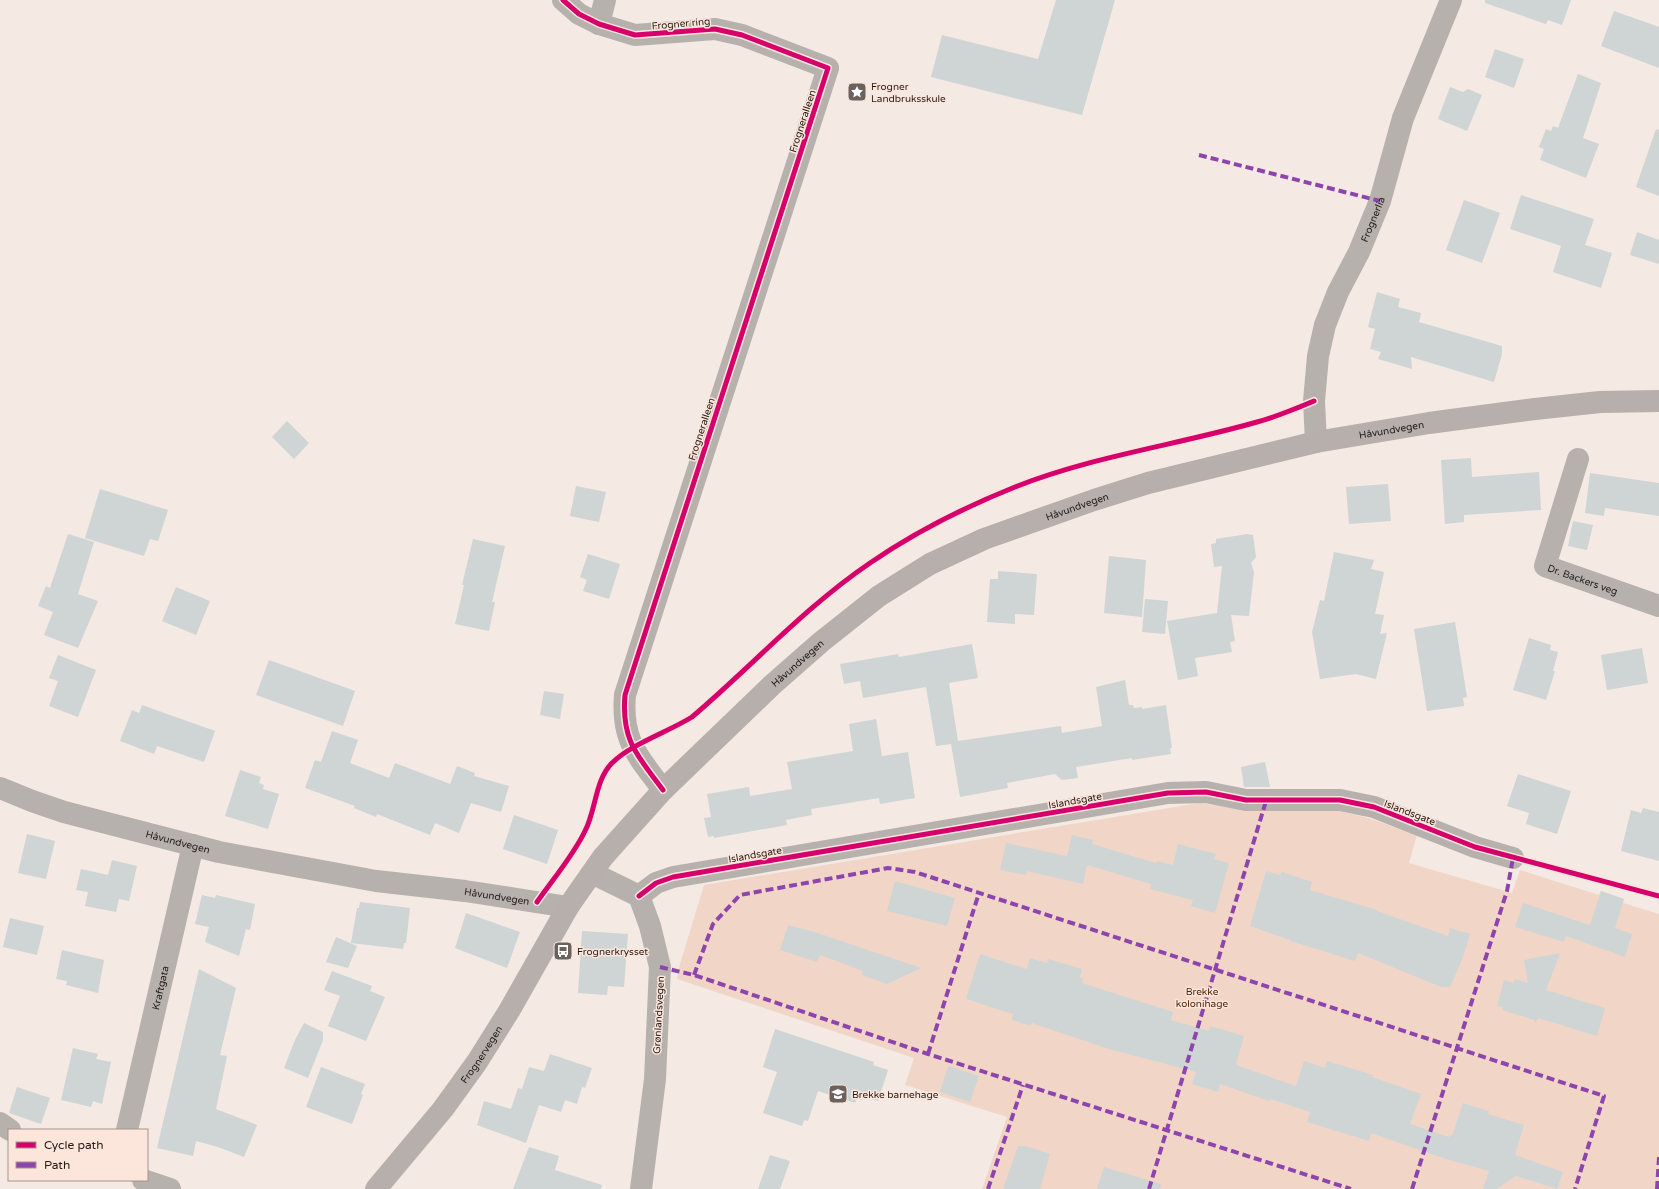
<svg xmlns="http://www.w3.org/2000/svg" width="1659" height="1189" font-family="'Varela Round',sans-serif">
	<rect width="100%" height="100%" fill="#f4e9e3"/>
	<path fill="#f1d6c8" d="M 1199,803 L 1262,811 L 1335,810 L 1368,818 L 1417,835 L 1409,863 L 1512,893 L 1520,870 L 1599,895 L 1601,891 L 1624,899 L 1623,903 L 1659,914 L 1659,1189 L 982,1189 L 1007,1117 L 905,1085 L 914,1058 L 677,979 L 680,964 L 704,885 Z"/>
	<g fill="#ced5d4">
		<path d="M 1056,0 L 1115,0 L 1082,115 L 931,77 L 942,35 L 1038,59 Z"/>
		<path d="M 1485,0 L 1571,0 L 1562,25 L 1548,20 L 1546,24 L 1485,3 Z"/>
		<path d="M 1614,11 L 1659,27 L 1659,68 L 1601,46 Z"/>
		<path d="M 1495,49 L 1524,59 L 1514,88 L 1485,77 Z"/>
		<path d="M 1578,74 L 1601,83 L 1583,138 L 1599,144 L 1586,178 L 1540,160 L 1544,149 L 1539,147 L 1546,129 L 1551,131 L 1553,126 L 1558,128 Z"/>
		<path d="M 1450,87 L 1463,92 L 1468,89 L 1482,95 L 1467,131 L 1438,119 Z"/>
		<path d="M 1656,129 L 1659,130 L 1659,196 L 1636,187 Z"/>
		<path d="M 1521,195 L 1594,219 L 1585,245 L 1612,253 L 1601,288 L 1553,272 L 1561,246 L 1510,229 Z"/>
		<path d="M 1464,200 L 1500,213 L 1482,263 L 1446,250 Z"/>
		<path d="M 1637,232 L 1659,240 L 1659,264 L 1630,255 Z"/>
		<path d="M 1377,292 L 1400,299 L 1398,307 L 1421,313 L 1419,322 L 1502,346 L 1502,354 L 1494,382 L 1411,357 L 1412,369 L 1378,359 L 1381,352 L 1370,349 L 1375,329 L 1368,327 Z"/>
		<path d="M 287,421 L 309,443 L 294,459 L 272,437 Z"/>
		<path d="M 1471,458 L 1472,477 L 1539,472 L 1541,510 L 1464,515 L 1464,522 L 1445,524 L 1441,460 Z"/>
		<path d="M 1590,473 L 1659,483 L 1659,516 L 1605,508 L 1604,516 L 1585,513 Z"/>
		<path d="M 1388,484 L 1391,521 L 1349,524 L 1346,487 Z"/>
		<path d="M 576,486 L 606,492 L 599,522 L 570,516 Z"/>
		<path d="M 100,489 L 168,510 L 158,541 L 150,539 L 144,556 L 85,538 Z"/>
		<path d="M 1573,521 L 1593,525 L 1587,550 L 1568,546 Z"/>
		<path d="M 68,534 L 94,542 L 78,594 L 98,601 L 78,648 L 44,635 L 53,612 L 38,606 L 46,586 L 50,588 Z"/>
		<path d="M 1247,534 L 1253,535 L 1256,557 L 1251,563 L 1254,572 L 1249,616 L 1231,615 L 1235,641 L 1230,642 L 1232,652 L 1195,658 L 1198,676 L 1178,680 L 1167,621 L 1217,613 L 1222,566 L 1214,567 L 1211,544 L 1216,543 L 1216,539 Z"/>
		<path d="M 473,539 L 505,546 L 492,602 L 495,602 L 489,631 L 455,624 L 464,585 L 462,585 Z"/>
		<path d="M 1334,552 L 1374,560 L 1371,569 L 1384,572 L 1375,614 L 1384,615 L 1380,634 L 1387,633 L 1376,679 L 1356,674 L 1320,679 L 1312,632 L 1320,600 L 1324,601 Z"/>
		<path d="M 588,554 L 620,564 L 609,599 L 583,591 L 587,580 L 580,577 Z"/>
		<path d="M 1109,556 L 1146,560 L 1142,617 L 1104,613 Z"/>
		<path d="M 998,571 L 1037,574 L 1034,615 L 1015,614 L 1015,624 L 987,622 L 990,579 L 998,579 Z"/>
		<path d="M 176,587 L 210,601 L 196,635 L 162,621 Z"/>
		<path d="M 1145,599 L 1168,601 L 1165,634 L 1142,632 Z"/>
		<path d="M 1455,622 L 1467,697 L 1463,698 L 1464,706 L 1427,711 L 1414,629 Z"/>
		<path d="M 1529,638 L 1551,645 L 1550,650 L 1558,652 L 1553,671 L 1555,671 L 1546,700 L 1513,690 Z"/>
		<path d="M 972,644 L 978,678 L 949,683 L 958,741 L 1061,726 L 1062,733 L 1102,726 L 1096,687 L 1125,680 L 1129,705 L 1133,705 L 1134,708 L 1142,707 L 1142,709 L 1166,705 L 1172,748 L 1170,748 L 1171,754 L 1132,760 L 1132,758 L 1076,767 L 1078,778 L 1062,780 L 1055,774 L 1007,783 L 1008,788 L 960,797 L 951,744 L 936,746 L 926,687 L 863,698 L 860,681 L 844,684 L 840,664 L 898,654 L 899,657 Z"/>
		<path d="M 1642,648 L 1648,683 L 1607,690 L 1601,655 Z"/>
		<path d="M 58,655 L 96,670 L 78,717 L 49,706 L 58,681 L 49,678 Z"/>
		<path d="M 269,660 L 355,691 L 343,726 L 256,695 Z"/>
		<path d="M 544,691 L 564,694 L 560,719 L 540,715 Z"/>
		<path d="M 142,705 L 215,731 L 204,762 L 157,746 L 154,754 L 120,741 L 132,710 L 139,713 Z"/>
		<path d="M 876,719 L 882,756 L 908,752 L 915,798 L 880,804 L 879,798 L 811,809 L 812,815 L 786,820 L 787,825 L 714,838 L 714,836 L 708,837 L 704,818 L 711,817 L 707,794 L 749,787 L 750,796 L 792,789 L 787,762 L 853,751 L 849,724 Z"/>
		<path d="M 332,731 L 358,740 L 350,763 L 389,778 L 395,763 L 450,784 L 457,766 L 475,773 L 474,776 L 509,786 L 501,812 L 471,803 L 459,833 L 435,823 L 430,835 L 377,814 L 376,817 L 354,808 L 355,806 L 305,788 L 315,760 L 321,762 Z"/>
		<path d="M 1265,762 L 1270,787 L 1244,787 L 1241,767 Z"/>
		<path d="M 240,770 L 261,777 L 259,783 L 264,785 L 263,789 L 279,794 L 268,829 L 225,816 Z"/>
		<path d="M 1518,774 L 1571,791 L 1557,834 L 1526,824 L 1529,813 L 1507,806 Z"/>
		<path d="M 1643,808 L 1659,812 L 1659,861 L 1621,851 L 1631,810 L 1641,813 Z"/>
		<path d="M 514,815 L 558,830 L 547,864 L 503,849 Z"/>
		<path d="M 27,834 L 55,841 L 46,879 L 18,873 Z"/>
		<path d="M 1072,835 L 1093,840 L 1092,844 L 1156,863 L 1157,861 L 1173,865 L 1178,844 L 1216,854 L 1214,859 L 1229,863 L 1215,913 L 1191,906 L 1193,900 L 1150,889 L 1151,884 L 1087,865 L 1083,884 L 1027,871 L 1026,875 L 1000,870 L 1006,843 L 1067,856 Z"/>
		<path d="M 112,860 L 137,866 L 129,901 L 119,899 L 116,912 L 85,906 L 88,892 L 76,890 L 81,869 L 108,875 Z"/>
		<path d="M 1266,871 L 1280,875 L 1282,872 L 1312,882 L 1310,890 L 1377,910 L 1377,911 L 1448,936 L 1450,928 L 1470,934 L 1462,960 L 1450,987 L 1441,987 L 1358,953 L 1355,961 L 1290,941 L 1290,940 L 1250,926 Z"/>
		<path d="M 895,881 L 955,898 L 947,926 L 887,911 Z"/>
		<path d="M 1601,891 L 1624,899 L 1615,928 L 1632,934 L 1625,957 L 1566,936 L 1564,942 L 1515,927 L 1523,903 L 1590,925 Z"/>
		<path d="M 202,895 L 215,898 L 216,895 L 255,904 L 250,930 L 246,929 L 239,956 L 205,942 L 209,927 L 195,924 Z"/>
		<path d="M 360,902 L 410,908 L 406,943 L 404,943 L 403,949 L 351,943 L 357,908 L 359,908 Z"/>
		<path d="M 466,913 L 520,932 L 507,968 L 455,948 Z"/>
		<path d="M 10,918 L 44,926 L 37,955 L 3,947 Z"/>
		<path d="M 788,925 L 818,933 L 921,968 L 887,984 L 862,975 L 863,971 L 820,955 L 817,962 L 780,950 Z"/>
		<path d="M 582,931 L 628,934 L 624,987 L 608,986 L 607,995 L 578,993 Z"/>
		<path d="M 336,937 L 357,946 L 348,968 L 326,962 Z"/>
		<path d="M 62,950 L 104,960 L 98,993 L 66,985 L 67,981 L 56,979 Z"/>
		<path d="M 1560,953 L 1546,990 L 1605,1008 L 1597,1036 L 1538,1018 L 1535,1023 L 1534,1020 L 1502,1010 L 1503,1007 L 1497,1006 L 1504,980 L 1513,983 L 1515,979 L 1528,983 L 1524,960 Z"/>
		<path d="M 980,954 L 1027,969 L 1030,958 L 1047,963 L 1048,959 L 1082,969 L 1080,977 L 1083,979 L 1082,983 L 1173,1012 L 1171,1020 L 1209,1031 L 1210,1026 L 1244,1036 L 1236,1065 L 1296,1086 L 1304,1061 L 1325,1068 L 1327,1061 L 1373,1075 L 1372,1077 L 1421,1094 L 1410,1124 L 1449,1137 L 1450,1135 L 1452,1136 L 1463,1103 L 1489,1111 L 1488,1114 L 1524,1125 L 1515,1155 L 1563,1172 L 1557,1189 L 1516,1176 L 1496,1189 L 1483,1189 L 1489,1171 L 1443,1158 L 1371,1133 L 1369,1141 L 1307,1122 L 1310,1112 L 1270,1099 L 1269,1101 L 1220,1084 L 1218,1092 L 1192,1084 L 1196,1072 L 1109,1049 L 1032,1023 L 1031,1026 L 1012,1020 L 1013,1014 L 966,999 Z"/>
		<path d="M 199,969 L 236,988 L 220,1055 L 227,1056 L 216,1109 L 257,1125 L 244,1157 L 218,1147 L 196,1141 L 193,1156 L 157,1148 Z"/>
		<path d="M 332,971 L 372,986 L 370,991 L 385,997 L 366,1041 L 328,1026 L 340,996 L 324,990 Z"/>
		<path d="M 304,1023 L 323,1032 L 323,1040 L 308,1078 L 284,1068 L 295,1040 Z"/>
		<path d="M 775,1029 L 874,1062 L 873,1065 L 888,1070 L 878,1101 L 863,1097 L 862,1100 L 857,1098 L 855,1103 L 818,1091 L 808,1121 L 804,1120 L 802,1126 L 763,1113 L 777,1072 L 763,1067 Z"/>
		<path d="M 73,1048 L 98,1054 L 96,1059 L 111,1062 L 102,1104 L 93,1101 L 91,1107 L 61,1100 Z"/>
		<path d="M 550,1054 L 592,1068 L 585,1088 L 582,1087 L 577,1104 L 565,1100 L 561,1112 L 539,1105 L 526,1143 L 477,1125 L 484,1101 L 511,1109 L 518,1088 L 522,1089 L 529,1067 L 544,1071 Z"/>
		<path d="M 948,1066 L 979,1076 L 970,1102 L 940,1092 Z"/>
		<path d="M 321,1067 L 365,1084 L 361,1094 L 363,1095 L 352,1124 L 306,1107 Z"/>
		<path d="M 17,1087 L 50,1098 L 41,1124 L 9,1113 Z"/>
		<path d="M 1018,1146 L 1026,1146 L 1050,1154 L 1040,1189 L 1003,1189 Z"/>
		<path d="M 529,1147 L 559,1156 L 555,1170 L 602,1185 L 601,1189 L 513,1189 Z"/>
		<path d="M 770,1155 L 790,1161 L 780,1189 L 758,1189 Z"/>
		<path d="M 1104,1167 L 1161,1184 L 1160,1189 L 1097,1189 Z"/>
	</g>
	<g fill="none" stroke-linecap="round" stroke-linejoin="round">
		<g stroke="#b6b1ad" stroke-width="22">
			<path d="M 563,0 L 579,14 L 599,24 L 635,35 L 715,29 L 742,35 L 828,68 L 625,695 C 621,741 638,756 663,790"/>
			<path d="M 599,24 L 605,0"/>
			<path id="s1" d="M 1316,442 L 1314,401 L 1318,356 L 1325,325 L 1338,292 L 1359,252 L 1380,201 L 1403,118 L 1451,0"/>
			<path id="s2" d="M 1578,459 L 1545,566 L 1659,606"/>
			<path d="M 592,873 L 639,896 L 650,926 L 660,967 L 655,1079 L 641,1189"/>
			<path d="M 639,896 L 656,883 L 673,877 L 1168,793 L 1206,792 L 1246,800 L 1340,800 L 1374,807 L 1475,847 L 1513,858"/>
			<path d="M 0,1123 L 10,1130"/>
			<path id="s3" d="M 127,1130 L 193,845"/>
			<path d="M 143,1180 L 170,1189"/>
		</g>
		<path stroke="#b6b1ad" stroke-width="22" id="s4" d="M 0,788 L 32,801 L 64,812 L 219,852 L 376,881 L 465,891 L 568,907"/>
		<path stroke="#b7afac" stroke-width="22" id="s5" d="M 376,1189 L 443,1109 L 477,1062 L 509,1011 L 568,907 L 603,857 L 620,838 L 663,790 L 772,685 L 821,642 L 879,596 L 930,564 L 984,539 L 1094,500 L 1148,483 L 1316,442 L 1429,423 L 1535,409 L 1600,402 L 1659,401"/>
		<g stroke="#8e44ad" stroke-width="4" stroke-dasharray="8 4" stroke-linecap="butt">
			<path d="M 1199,155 L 1380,201"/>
			<path d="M 660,967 L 694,975 L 928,1054 L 1351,1189"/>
			<path d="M 694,975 L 713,924 L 740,895 L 888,868 L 915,872 L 1604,1096 L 1575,1189"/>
			<path d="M 928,1054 L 979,893"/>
			<path d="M 988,1189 L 1023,1085"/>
			<path d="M 1149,1189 L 1266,801"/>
			<path d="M 1412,1189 L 1507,891 L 1513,858"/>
			<path d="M 1657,1189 L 1659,1157"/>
		</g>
		<g stroke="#fce6db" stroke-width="8">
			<g id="cycleway">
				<path d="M 563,0 L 579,14 L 599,24 L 635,35 L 715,29 L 742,35 L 828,68 L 625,695 C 621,741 638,756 663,790"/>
				<path d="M 639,896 L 656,883 L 673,877 L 1168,793 L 1206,792 L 1246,800 L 1340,800 L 1374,807 L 1475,847 L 1659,896"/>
				<path d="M 537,902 C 553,879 573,856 585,831 C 596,810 595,780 612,763 C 631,744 668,732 692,717 C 751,667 805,607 870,563 C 915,532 965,507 1015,487 C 1093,456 1177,445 1257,422 C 1276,417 1295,409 1314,401"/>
			</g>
		</g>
		<use href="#cycleway" stroke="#d6006c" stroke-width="5"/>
	</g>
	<defs>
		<g id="sight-square" transform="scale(1)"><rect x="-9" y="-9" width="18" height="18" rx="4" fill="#6c625d" stroke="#fce6db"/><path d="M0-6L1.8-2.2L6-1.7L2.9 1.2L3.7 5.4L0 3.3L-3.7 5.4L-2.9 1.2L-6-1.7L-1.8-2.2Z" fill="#fff"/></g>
		<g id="bus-square" transform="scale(1)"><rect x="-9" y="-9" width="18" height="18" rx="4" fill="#6c625d" stroke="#fce6db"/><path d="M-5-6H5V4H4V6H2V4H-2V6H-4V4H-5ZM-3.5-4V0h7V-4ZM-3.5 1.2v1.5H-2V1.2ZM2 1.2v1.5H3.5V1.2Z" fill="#fff"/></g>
		<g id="school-square" transform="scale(1)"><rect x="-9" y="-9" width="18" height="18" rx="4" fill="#6c625d" stroke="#fce6db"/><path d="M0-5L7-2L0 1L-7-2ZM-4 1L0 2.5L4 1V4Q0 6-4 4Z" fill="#fff"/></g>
	</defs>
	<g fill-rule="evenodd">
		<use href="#sight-square" x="857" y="92"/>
		<use href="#bus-square" x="563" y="951"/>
		<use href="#school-square" x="838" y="1094"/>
	</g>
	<g text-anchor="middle" stroke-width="3" stroke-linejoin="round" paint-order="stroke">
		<g font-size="10" fill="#231a15" stroke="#fce6db">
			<text transform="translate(681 23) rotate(-5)" y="4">Frogner ring</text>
			<text transform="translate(802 121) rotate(-72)" y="4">Frogneralleen</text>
			<text dy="4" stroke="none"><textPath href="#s1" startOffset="234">Frognerlia</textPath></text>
			<text transform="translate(701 429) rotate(-72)" y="4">Frogneralleen</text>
			<text dy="4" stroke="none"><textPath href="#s5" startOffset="1326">Håvundvegen</textPath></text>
			<text dy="4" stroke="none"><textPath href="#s5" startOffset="1002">Håvundvegen</textPath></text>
			<text dy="4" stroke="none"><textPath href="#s2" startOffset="152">Dr. Backers veg</textPath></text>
			<text dy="4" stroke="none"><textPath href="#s5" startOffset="678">Håvundvegen</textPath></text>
			<text transform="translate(1075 800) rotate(-10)" y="4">Islandsgate</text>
			<text transform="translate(1410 812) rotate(21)" y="4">Islandsgate</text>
			<text dy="4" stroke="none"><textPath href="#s4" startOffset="186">Håvundvegen</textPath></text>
			<text transform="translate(755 854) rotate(-10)" y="4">Islandsgate</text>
			<text dy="4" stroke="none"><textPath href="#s4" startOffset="510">Håvundvegen</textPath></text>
			<text dy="4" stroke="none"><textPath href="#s3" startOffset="146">Kraftgata</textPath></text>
			<text transform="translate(658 1015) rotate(-87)" y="4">Grønlandsvegen</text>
			<text dy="4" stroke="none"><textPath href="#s5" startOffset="171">Frognervegen</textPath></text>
		</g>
		<g font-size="10" fill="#231a15" stroke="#fce6db" text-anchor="start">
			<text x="871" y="90">Frogner<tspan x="871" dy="12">Landbruksskule</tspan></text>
			<text x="577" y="955">Frognerkrysset</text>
			<text x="852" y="1098">Brekke barnehage</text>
		</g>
		<g font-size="10" fill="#512407" stroke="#fce6db">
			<text x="1202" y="995">Brekke<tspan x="1202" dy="12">kolonihage</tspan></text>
		</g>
	</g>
	<rect x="8" y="1129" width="140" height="52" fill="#fce6db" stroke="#a5948c"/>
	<rect x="16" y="1142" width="20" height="6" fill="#d6006c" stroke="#a5948c"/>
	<text x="44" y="1149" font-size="12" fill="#231a15">Cycle path</text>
	<rect x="16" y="1162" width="20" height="6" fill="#8e44ad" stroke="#a5948c"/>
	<text x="44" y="1169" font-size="12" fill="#231a15">Path</text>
</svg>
